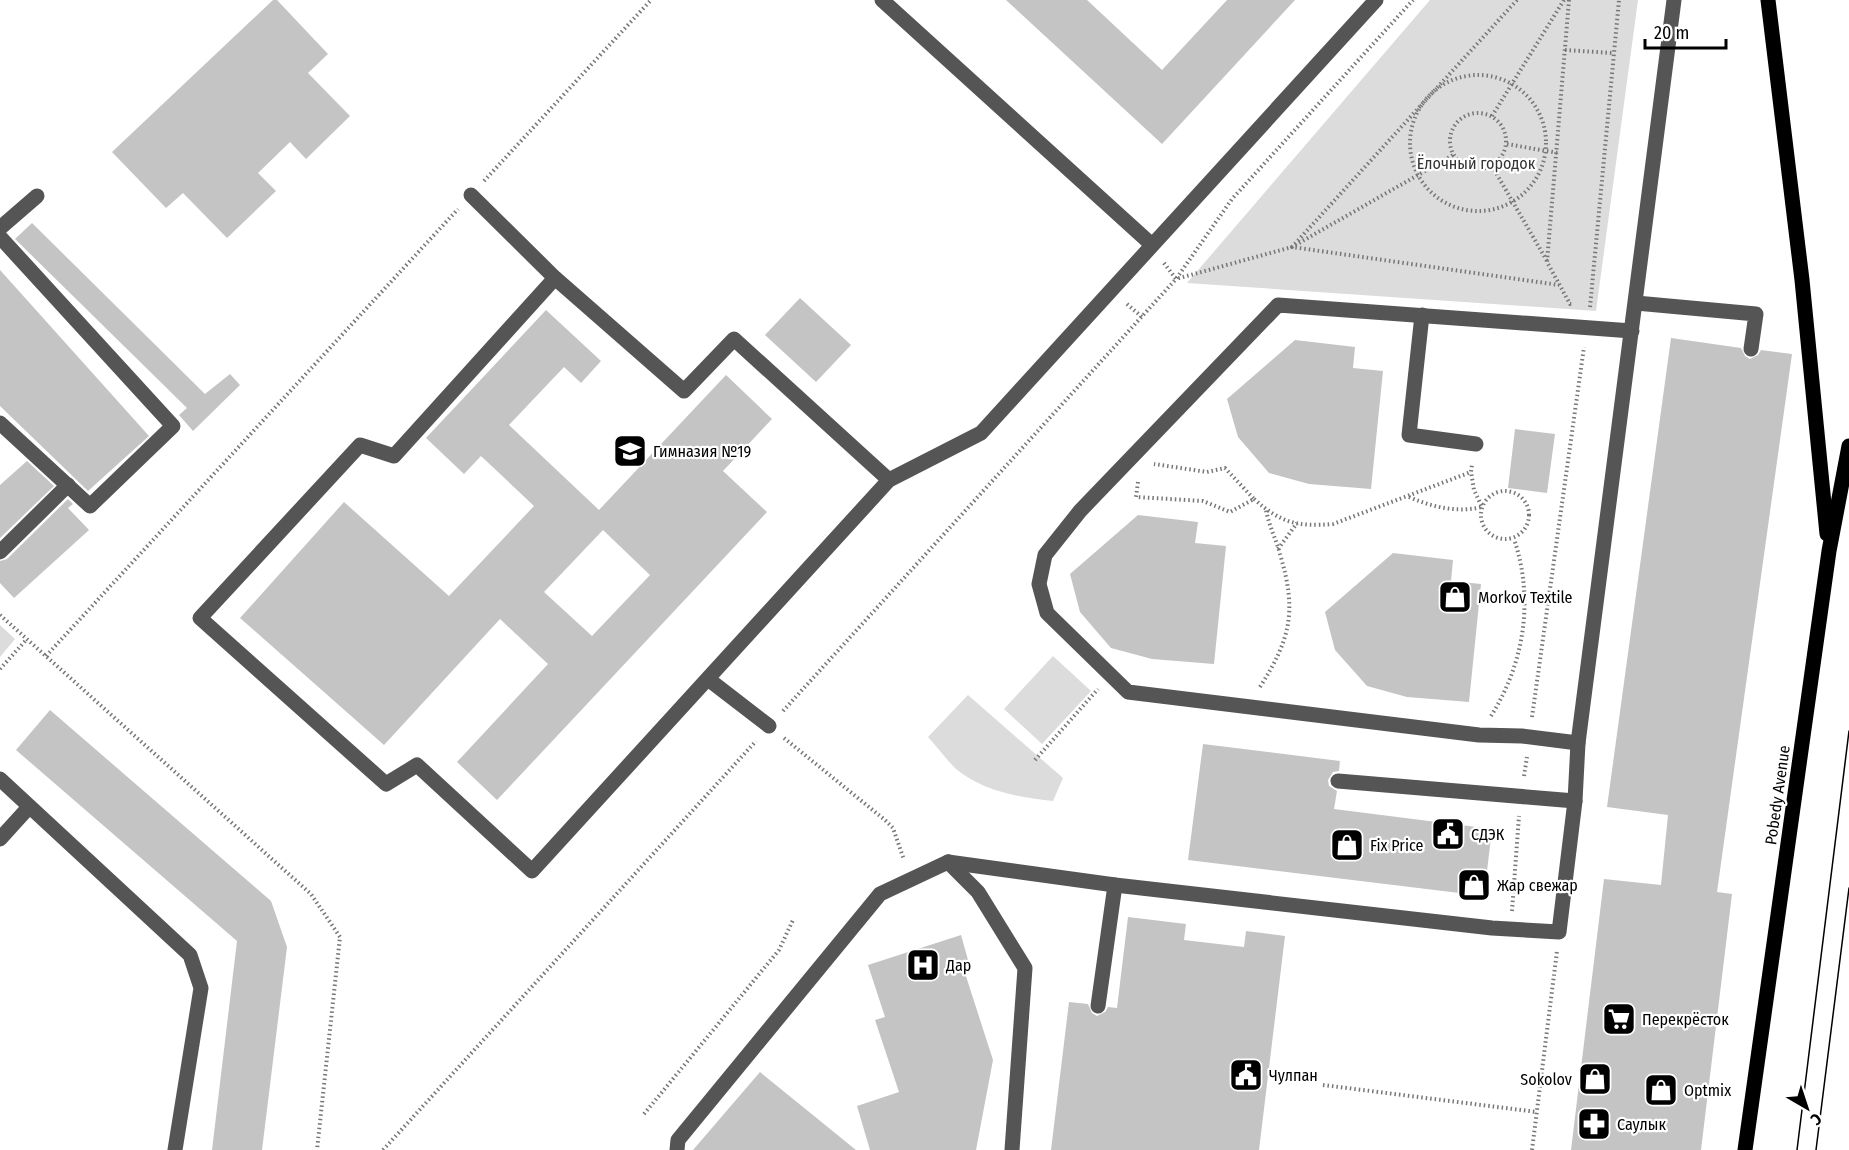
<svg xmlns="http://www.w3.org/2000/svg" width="1849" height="1150" font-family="'Fira Sans Condensed',sans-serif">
	<rect width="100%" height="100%" fill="#fff"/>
	<g fill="#dcdcdc">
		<path d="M 1430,0 L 1638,0 L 1596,311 L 1187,283 Z"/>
		<path d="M 0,625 L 15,639 L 0,657 Z"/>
		<path d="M 1053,656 L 1091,691 L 1042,744 L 1004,709 Z"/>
		<path d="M 968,695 L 1063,778 L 1053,801 C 1021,798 982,791 956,769 C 946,759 937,747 928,737 Z"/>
	</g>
	<g fill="#c4c4c4" fill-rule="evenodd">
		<path d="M 273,0 L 277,0 L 328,54 L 308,73 L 350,116 L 306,159 L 290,142 L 258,173 L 276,191 L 227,238 L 183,193 L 166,208 L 112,152 Z"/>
		<path d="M 1006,0 L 1087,0 L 1162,70 L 1227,0 L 1295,0 L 1162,144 Z"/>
		<path d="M 32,223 L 205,394 L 230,374 L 240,385 L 193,431 L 179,415 L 187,408 L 15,239 Z"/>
		<path d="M 0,270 L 149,436 L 88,491 L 0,406 Z"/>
		<path d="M 800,298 L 851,345 L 816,382 L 765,335 Z"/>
		<path d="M 546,310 L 601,361 L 581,383 L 564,367 L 509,425 L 599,510 L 726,375 L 772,419 L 723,471 L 767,512 L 497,800 L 457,762 L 548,664 L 500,619 L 384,745 L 240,618 L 344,502 L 449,596 L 534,506 L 481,456 L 464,474 L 426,438 ZM 603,530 L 650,575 L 592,636 L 544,592 Z"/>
		<path d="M 1671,338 L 1741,348 L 1745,356 L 1750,359 L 1758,355 L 1761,350 L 1792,354 L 1717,892 L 1732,894 L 1701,1150 L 1571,1150 L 1604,879 L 1661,885 L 1668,815 L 1607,807 Z"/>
		<path d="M 1295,340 L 1355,347 L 1353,368 L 1383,371 L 1371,489 L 1309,484 L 1269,473 L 1238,437 L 1227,399 Z"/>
		<path d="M 1515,429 L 1555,434 L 1547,493 L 1508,488 Z"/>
		<path d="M 27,461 L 54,486 L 0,538 L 0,485 Z"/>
		<path d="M 68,499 L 73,504 L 68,508 L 89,530 L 14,598 L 0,583 L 0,561 L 7,559 Z"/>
		<path d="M 1138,515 L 1198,522 L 1195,543 L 1226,546 L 1214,664 L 1152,659 L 1111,648 L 1080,612 L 1070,574 Z"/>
		<path d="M 1393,553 L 1453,560 L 1451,581 L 1481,584 L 1469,702 L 1407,697 L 1367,686 L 1335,650 L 1325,612 Z"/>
		<path d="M 50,710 L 271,901 L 287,947 L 262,1150 L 212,1150 L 237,941 L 16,750 Z"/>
		<path d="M 1203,744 L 1340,761 L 1339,771 L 1333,772 L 1328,780 L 1329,786 L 1337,791 L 1334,809 L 1492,829 L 1484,896 L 1188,860 Z"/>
		<path d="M 1128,917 L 1186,924 L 1184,940 L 1244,947 L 1246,931 L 1285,936 L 1259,1150 L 1051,1150 L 1069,1002 L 1088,1004 L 1092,1013 L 1097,1016 L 1105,1012 L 1108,1007 L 1117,1008 Z"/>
		<path d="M 961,935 L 970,967 L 964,970 L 993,1060 L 976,1150 L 870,1150 L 857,1106 L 899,1092 L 875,1020 L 885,1017 L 868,965 Z"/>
		<path d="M 760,1072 L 856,1150 L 693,1150 Z"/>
	</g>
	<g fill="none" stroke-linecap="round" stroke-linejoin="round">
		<g stroke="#777" stroke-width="4" stroke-dasharray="1.5 3" stroke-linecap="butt">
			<path d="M 1517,0 L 1292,247 L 1559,285"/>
			<path d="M 1569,0 L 1547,262 L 1570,304 L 1574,304"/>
			<path d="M 1565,50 L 1612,53"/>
			<circle cx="1478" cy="143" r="68"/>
			<circle cx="1478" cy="141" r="28"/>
			<path d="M 1492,116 L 1564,0"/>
			<path d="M 1507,144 L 1558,153"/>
			<path d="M 1492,166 L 1547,261"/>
			<path d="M 484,181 L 651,0"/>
			<path d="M 1164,263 L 1176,279 L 1292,247 L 1453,155"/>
			<path d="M 1127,304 L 1142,317"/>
			<path d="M 1590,307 L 1619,0"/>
			<path d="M 1138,482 L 1136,497 L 1203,501 L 1230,512 L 1254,499 L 1225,468 L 1207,472 L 1154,464"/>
			<circle cx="1505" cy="515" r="24"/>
			<path d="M 1409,497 C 1432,507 1457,513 1482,507 L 1474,490 L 1471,472"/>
			<path d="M 1254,499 C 1281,523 1297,527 1333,524 L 1471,472 L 1472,464"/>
			<path d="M 1278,549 L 1297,523"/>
			<path d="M 0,615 L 311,894 L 340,937 L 317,1150"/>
			<path d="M 46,656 L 458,209"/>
			<path d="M 0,669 L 27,639"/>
			<path d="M 1260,687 C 1291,638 1297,611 1280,554 C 1276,539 1269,526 1266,510"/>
			<path d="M 783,711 L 1176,279 L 1232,199 L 1413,0"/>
			<path d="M 1491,716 C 1525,662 1534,598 1514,539"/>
			<path d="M 1532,717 L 1584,347"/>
			<path d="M 784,738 L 885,820 L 893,828 L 904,860"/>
			<path d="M 1035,760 L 1098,689"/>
			<path d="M 1524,776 L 1527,757"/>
			<path d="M 1512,911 L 1519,816"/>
			<path d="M 1323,1085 L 1537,1112"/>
			<path d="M 644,1114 L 779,950 L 793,920"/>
			<path d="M 383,1150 L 756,741"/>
			<path d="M 1532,1150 L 1557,951"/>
		</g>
		<g stroke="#555" stroke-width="15">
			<path d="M 882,0 L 1151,244"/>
			<path d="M 471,195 L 555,278 L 684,391 L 734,339 L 889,480"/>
			<path d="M 0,228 L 37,196"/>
			<path d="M 0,237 L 173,426 L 90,506 L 0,423"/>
			<path d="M 555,278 L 394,456 L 360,445 L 200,618 L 386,784 L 417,765 L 532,871 L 889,480 L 981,433 L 1376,0"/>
			<path d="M 1636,303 L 1756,314 L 1751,349"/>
			<path d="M 1422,315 L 1409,435 L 1476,444"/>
			<path d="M 0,552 L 68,485"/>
			<path d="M 708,679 L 769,726"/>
			<path d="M 1578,743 L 1522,736 L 1479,735 L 1128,692 L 1047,613 L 1039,584 L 1045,555 L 1080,511 L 1278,305 L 1632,331"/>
			<path d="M 0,779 L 190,955 L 201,988 L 175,1150"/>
			<path d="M 1338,781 L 1575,801"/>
			<path d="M 0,839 L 29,807"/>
			<path d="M 948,862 L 1115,885 L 1492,928 L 1559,932 L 1575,801 L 1578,743 L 1674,0"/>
			<path d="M 1098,1006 L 1115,885"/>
			<path d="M 677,1150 L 678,1140 L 880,894 L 948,862 L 978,892 L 1025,968 L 1012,1150"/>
		</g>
		<g stroke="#000" stroke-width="15">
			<path d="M 1768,0 L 1802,280 L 1827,534"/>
			<path d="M 1745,1150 L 1829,551 L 1849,446"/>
		</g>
		<g stroke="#000" stroke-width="1.5">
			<path d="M 1797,1150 L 1849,731"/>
			<path d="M 1816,1150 L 1849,888"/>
		</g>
	</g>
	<defs>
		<g id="school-square" transform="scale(1.725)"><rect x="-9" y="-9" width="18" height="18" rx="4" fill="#000" stroke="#fff"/><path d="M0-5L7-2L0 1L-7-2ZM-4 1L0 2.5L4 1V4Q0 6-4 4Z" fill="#fff"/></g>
		<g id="shop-square" transform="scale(1.725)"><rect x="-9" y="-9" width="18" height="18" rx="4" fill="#000" stroke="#fff"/><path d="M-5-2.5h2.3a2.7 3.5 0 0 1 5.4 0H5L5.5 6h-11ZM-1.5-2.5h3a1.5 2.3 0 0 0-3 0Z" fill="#fff"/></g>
		<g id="civic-square" transform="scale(1.725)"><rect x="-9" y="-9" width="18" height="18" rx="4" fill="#000" stroke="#fff"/><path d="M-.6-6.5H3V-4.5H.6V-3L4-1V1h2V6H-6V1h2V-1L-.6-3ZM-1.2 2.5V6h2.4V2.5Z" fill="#fff"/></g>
		<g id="hospital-square" transform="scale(1.725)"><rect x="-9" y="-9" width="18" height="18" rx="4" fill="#000" stroke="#fff"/><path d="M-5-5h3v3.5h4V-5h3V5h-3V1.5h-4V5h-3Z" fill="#fff"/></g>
		<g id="supermarket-square" transform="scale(1.725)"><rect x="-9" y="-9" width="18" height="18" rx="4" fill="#000" stroke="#fff"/><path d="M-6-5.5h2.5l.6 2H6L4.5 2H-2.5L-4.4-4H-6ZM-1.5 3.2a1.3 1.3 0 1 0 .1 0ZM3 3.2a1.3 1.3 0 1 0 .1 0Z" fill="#fff"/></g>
		<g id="pharmacy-square" transform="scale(1.725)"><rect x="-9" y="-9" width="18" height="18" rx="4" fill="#000" stroke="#fff"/><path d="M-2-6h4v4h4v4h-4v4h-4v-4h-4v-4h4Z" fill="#fff"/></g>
	</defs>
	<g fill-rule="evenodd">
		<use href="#school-square" x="630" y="451"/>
		<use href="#shop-square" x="1455" y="597"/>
		<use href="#civic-square" x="1448" y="834"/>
		<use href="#shop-square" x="1347" y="845"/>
		<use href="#shop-square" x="1474" y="885"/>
		<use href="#hospital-square" x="923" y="965"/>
		<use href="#supermarket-square" x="1619" y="1019"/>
		<use href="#civic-square" x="1246" y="1075"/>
		<use href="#shop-square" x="1595" y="1079"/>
		<use href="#shop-square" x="1661" y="1090"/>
		<use href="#pharmacy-square" x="1594" y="1124"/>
	</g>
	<g text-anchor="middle" stroke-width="4.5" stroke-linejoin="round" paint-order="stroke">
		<g font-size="16" fill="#333" stroke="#fff">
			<text x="1476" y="169">Ёлочный городок</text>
		</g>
		<g font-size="16" fill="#000" stroke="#fff" text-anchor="start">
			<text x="653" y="457">Гимназия №19</text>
			<text x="1478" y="603">Morkov Textile</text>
			<text x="1471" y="840">СДЭК</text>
			<text x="1370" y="851">Fix Price</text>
			<text x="1497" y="891">Жар свежар</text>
			<text x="946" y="971">Дар</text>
			<text x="1642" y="1025">Перекрёсток</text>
			<text x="1269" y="1081">Чулпан</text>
			<text x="1572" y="1085" text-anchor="end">Sokolov</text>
			<text x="1684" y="1096">Optmix</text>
			<text x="1617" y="1130">Саулык</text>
		</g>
		<g font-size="16" fill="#000" stroke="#fff">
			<text transform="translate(1777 795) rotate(-82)" y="6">Pobedy Avenue</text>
		</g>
	</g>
	<g transform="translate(1807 1108) rotate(141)" stroke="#ffffff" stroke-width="4.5" paint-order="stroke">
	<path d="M0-4.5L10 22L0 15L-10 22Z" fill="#000000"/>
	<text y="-9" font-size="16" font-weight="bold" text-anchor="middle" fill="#000000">С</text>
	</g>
	<path d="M1645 39v9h81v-9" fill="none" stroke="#000000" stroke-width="3"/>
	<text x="1654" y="39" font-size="18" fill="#000000" stroke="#ffffff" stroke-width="4.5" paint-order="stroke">20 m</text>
</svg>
